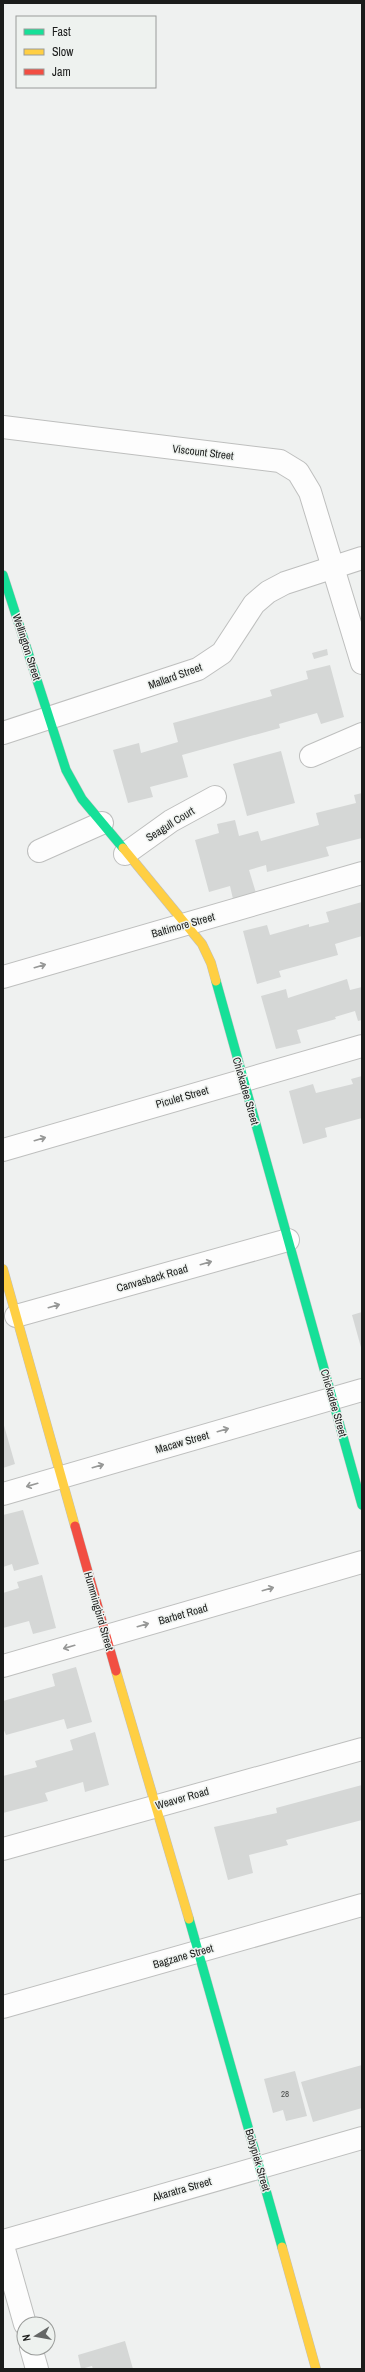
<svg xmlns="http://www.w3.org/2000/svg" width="365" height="2372" font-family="'Archivo Narrow',sans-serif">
	<rect width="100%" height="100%" fill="#eff1f0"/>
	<g fill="#d5d7d6">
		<path d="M 327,649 L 328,655 L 314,659 L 312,653 Z"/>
		<path d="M 330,665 L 344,717 L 321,724 L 317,713 L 279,724 L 280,728 L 182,755 L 188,777 L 150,787 L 153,797 L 128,803 L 113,750 L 139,743 L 141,753 L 178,742 L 173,723 L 272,696 L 270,690 L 308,679 L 306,671 Z"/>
		<path d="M 281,751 L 295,803 L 247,816 L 233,764 Z"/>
		<path d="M 362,793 L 362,838 L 326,847 L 329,856 L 267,872 L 266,865 L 249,870 L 256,893 L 233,899 L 230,886 L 209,892 L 195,840 L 219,833 L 217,824 L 235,820 L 239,836 L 258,831 L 261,841 L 319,825 L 316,813 L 356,803 L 354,795 Z"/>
		<path d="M 362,902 L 362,936 L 335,944 L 338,955 L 279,971 L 281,977 L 257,984 L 243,931 L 267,925 L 270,935 L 309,924 L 309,927 L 329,922 L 326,912 Z"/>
		<path d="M 347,979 L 350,990 L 362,987 L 362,1020 L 358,1021 L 355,1011 L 335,1017 L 336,1019 L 297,1030 L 301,1043 L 276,1049 L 261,996 L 286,989 L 288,998 Z"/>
		<path d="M 362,1076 L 362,1118 L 325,1128 L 327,1137 L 303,1144 L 289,1091 L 313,1084 L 316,1093 L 353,1084 L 351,1079 Z"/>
		<path d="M 362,1312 L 362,1351 L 352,1315 Z"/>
		<path d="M 3,1422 L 15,1464 L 3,1468 Z"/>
		<path d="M 23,1510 L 39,1564 L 14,1571 L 12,1564 L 3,1567 L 3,1515 Z"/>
		<path d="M 42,1575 L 56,1628 L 33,1634 L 29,1621 L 3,1628 L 3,1593 L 19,1588 L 17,1582 Z"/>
		<path d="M 76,1667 L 92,1722 L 67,1729 L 64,1719 L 6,1735 L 3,1728 L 3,1701 L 55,1686 L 52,1674 Z"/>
		<path d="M 95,1732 L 109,1785 L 85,1792 L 83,1782 L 45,1793 L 48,1801 L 3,1813 L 3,1776 L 37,1767 L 35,1761 L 73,1750 L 70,1740 Z"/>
		<path d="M 362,1785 L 362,1820 L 286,1840 L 288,1845 L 249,1855 L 253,1873 L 228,1880 L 214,1827 L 277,1813 L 276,1808 Z"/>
		<path d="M 362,2065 L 362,2108 L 313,2122 L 301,2082 Z"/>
		<path d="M 295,2071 L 307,2116 L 286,2121 L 283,2110 L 273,2113 L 264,2079 Z"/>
		<path d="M 125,2341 L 133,2369 L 93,2369 L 92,2366 L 81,2369 L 78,2355 Z"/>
	</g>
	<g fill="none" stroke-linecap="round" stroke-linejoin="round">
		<g stroke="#bebfbe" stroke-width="24">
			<g id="street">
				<path d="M 3,427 L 280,461 L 298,472 L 310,492 L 362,663"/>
				<path d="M 3,733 L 198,669 L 222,653 L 254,604 L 268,592 L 285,583 L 362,558"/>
				<path d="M 311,756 L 362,734"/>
				<path d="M 39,851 L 102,823"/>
				<path d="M 125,854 L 171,821 L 215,797"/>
				<path d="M 3,977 L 362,873"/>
				<path d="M 3,1150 L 362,1046"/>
				<path d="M 16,1316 L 288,1240"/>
				<path d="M 3,1494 L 362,1390"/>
				<path d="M 3,1666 L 362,1562"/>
				<path d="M 3,1849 L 362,1749"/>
				<path d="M 3,2007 L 362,1905"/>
				<path d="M 3,2241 L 362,2138"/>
				<path d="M 3,2246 L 25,2324"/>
				<path d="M 31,2348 L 37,2369"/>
			</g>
		</g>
		<g stroke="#bebfbe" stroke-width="10">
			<g id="fast">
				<path d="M 3,575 L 66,770 L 82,799 L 123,848"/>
				<path d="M 216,981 L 362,1505"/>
				<path d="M 189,1919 L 282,2247"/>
			</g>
		</g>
		<g stroke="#bebfbe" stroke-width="10">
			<g id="slow">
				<path d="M 123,848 L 202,944 L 211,963 L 216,981"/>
				<path d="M 3,1269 L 75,1526"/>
				<path d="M 116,1671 L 189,1919"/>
				<path d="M 282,2247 L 316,2369"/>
			</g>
		</g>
		<g stroke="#bebfbe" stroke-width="10">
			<path id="jam" d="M 75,1526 L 116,1671"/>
		</g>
		<use href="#street" stroke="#fdfdfd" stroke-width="22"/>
		<use href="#fast" stroke="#16e098" stroke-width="9"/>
		<use href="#slow" stroke="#ffcf43" stroke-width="9"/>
		<use href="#jam" stroke="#f24e42" stroke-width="9"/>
	</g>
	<defs><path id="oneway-shaft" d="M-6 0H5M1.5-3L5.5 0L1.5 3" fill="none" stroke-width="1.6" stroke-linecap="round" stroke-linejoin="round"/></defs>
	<g stroke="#979897">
		<use href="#oneway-shaft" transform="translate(40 966) rotate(-16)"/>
		<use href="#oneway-shaft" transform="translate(40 1139) rotate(-16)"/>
		<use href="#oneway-shaft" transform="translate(206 1263) rotate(-16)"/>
		<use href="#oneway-shaft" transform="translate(54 1306) rotate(-16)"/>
		<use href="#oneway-shaft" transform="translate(223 1430) rotate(-16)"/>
		<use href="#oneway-shaft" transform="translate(98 1466) rotate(-16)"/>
		<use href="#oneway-shaft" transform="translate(32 1485) rotate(164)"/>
		<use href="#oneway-shaft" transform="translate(268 1589) rotate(-16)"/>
		<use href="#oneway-shaft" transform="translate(143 1625) rotate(-16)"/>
		<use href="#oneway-shaft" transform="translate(69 1647) rotate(164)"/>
	</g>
	<g text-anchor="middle" stroke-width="3" stroke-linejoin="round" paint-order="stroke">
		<g font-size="9" fill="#4a4b4a">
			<text x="285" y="2097">28</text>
		</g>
		<g font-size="11" fill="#1b1c1b" stroke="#eef2ef">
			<text transform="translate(203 452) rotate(7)" y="4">Viscount Street</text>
			<text transform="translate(27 647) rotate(72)" y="4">Wellington Street</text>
			<text transform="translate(175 676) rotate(-20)" y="4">Mallard Street</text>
			<text transform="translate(170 824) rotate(-32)" y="4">Seagull Court</text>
			<text transform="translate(183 925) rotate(-16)" y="4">Baltimore Street</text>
			<text transform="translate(246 1091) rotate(74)" y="4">Chickadee Street</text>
			<text transform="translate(182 1097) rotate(-16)" y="4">Piculet Street</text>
			<text transform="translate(152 1278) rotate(-16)" y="4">Canvasback Road</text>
			<text transform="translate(334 1403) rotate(74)" y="4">Chickadee Street</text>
			<text transform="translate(182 1442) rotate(-16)" y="4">Macaw Street</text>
			<text transform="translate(99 1611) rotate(74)" y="4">Hummingbird Street</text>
			<text transform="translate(183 1614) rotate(-16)" y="4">Barbet Road</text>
			<text transform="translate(182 1798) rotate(-16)" y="4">Weaver Road</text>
			<text transform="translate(183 1956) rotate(-16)" y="4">Bagzane Street</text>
			<text transform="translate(258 2160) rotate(74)" y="4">Bobypiek Street</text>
			<text transform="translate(182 2189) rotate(-16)" y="4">Akaratra Street</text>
		</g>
	</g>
	<rect width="365" height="2372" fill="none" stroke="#1b1c1b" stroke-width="8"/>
	<rect x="16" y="16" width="140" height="72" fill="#eef2ef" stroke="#9a9c9a"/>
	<rect x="24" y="29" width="20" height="6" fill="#16e098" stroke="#9a9c9a"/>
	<text x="52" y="36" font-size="12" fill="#1b1c1b">Fast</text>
	<rect x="24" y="49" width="20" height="6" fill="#ffcf43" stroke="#9a9c9a"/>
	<text x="52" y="56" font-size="12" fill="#1b1c1b">Slow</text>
	<rect x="24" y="69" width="20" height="6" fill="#f24e42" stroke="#9a9c9a"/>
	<text x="52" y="76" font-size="12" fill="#1b1c1b">Jam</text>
	<g transform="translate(36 2336) rotate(259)"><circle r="19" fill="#eef2ef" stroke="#9a9c9a"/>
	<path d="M0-3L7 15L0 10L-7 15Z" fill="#656766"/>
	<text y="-6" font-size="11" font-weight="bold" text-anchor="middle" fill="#1b1c1b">N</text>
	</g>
</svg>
